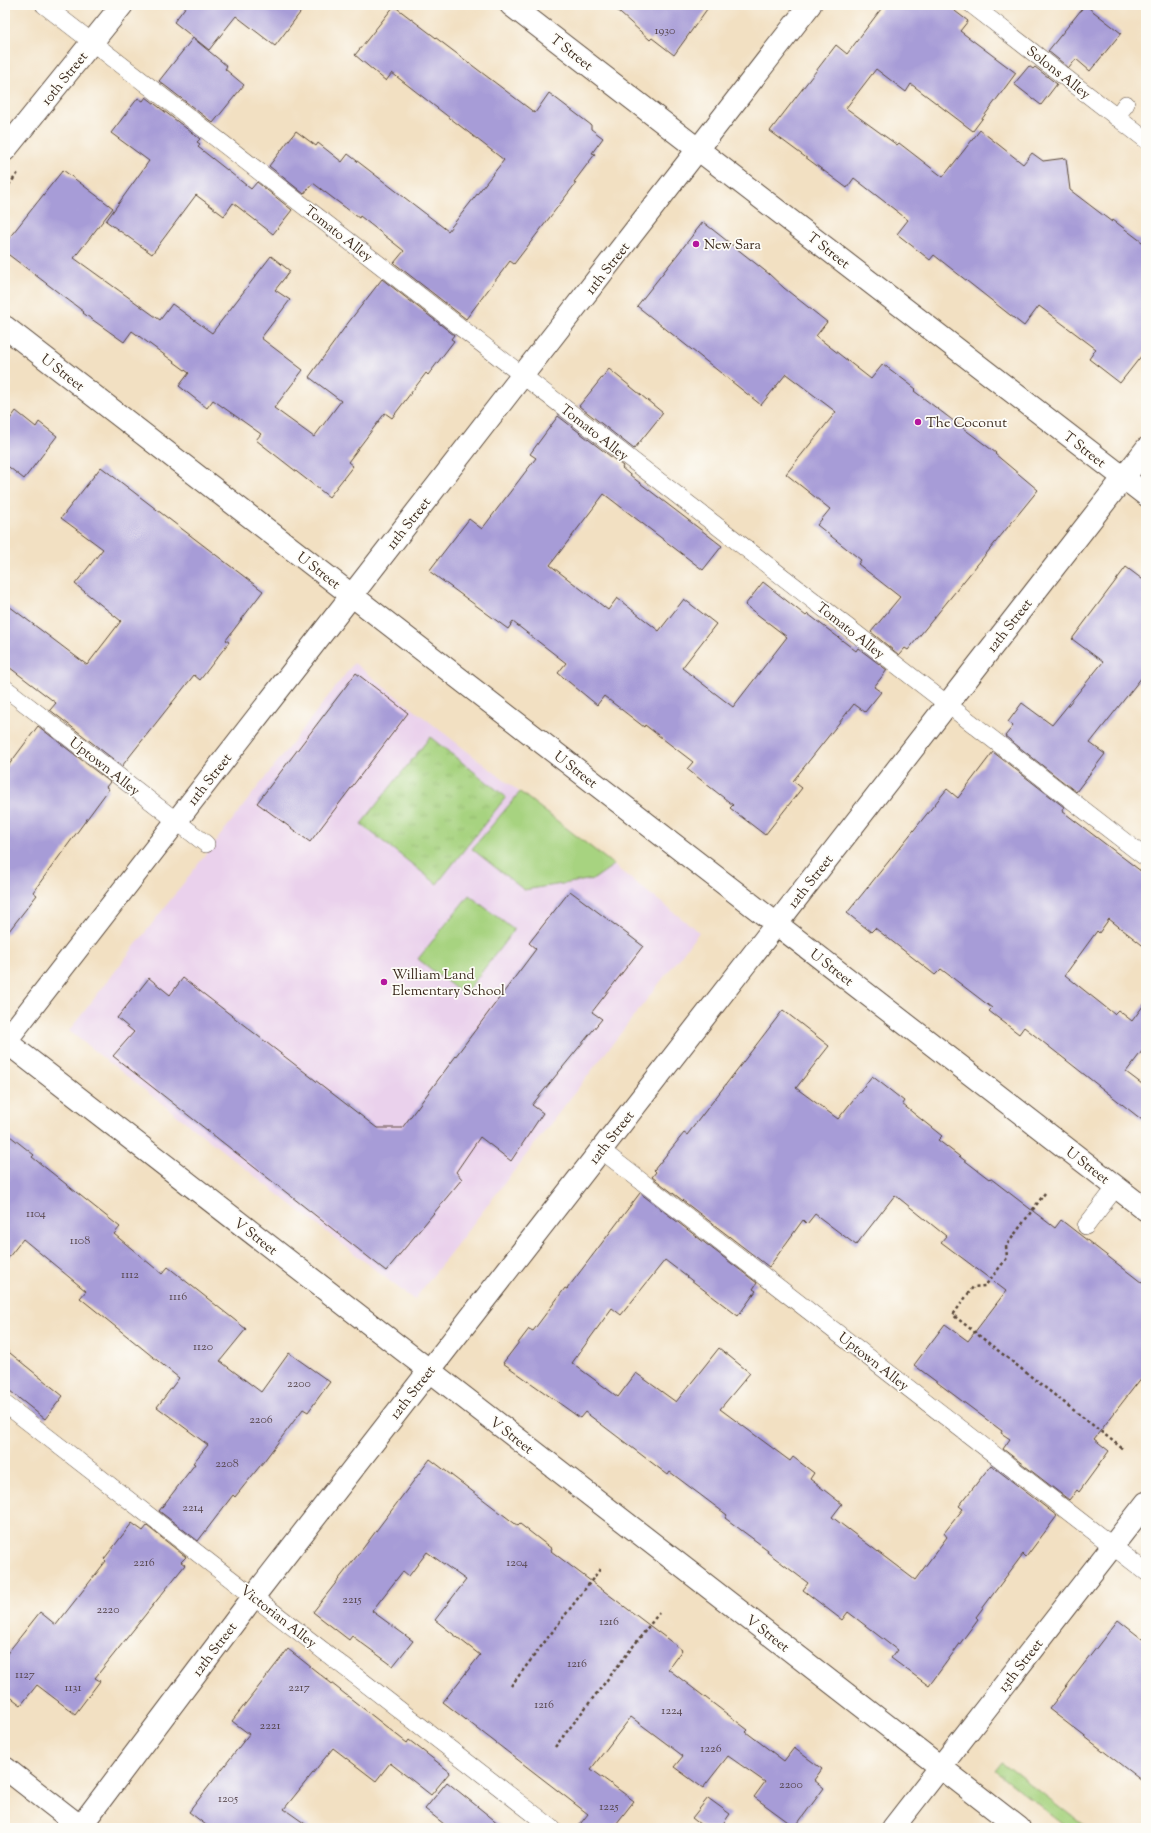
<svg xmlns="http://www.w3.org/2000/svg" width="1151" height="1833" font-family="'Sorts Mill Goudy',serif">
	<defs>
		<pattern id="grass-tufts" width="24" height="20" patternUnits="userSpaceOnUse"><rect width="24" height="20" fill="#a7d380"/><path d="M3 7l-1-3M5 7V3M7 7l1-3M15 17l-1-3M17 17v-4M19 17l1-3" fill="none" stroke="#91b56e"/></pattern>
	</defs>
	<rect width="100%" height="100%" fill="#fdfcf7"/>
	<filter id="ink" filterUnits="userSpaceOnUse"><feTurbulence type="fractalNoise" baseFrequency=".025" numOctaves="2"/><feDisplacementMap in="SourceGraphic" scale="8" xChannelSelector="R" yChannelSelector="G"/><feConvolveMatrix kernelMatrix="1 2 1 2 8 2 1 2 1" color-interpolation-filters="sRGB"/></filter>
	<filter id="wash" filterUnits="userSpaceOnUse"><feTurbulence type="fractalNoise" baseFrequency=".012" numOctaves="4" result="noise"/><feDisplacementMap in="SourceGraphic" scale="16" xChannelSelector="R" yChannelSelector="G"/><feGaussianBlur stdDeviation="0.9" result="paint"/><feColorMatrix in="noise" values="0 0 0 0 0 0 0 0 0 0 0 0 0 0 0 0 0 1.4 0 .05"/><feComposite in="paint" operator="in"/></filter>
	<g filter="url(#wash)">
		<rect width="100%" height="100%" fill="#f2e0c2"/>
		<path fill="#ead1ec" d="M 354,663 L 699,932 L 414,1300 L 69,1031 Z"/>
		<g fill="url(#grass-tufts)" stroke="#717e4f">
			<path d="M 430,737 L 506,797 L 437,884 L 361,824 Z"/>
			<path d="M 1002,1762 L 1087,1828 L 1068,1828 L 995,1771 Z"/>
		</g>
		<g fill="#a7d380" stroke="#717e4f">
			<path d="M 520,792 L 614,865 L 594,879 L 524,890 L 472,849 Z"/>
			<path d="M 469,895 L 514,930 L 464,995 L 418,959 Z"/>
		</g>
		<g id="blocks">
			<g fill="#a79cd7">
				<path d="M 187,5 L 306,5 L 275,46 L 236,16 L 209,50 L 174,22 Z"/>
				<path d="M 611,5 L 710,5 L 674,55 L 652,38 L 650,40 Z"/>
				<path d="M 884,5 L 947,5 L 968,21 L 960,31 L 1016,73 L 973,131 L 911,84 L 906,92 L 876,69 L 846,108 L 897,145 L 899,143 L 943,177 L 980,130 L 1023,164 L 1032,153 L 1043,161 L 1066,158 L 1070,190 L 1112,222 L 1113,220 L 1146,245 L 1146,350 L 1120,383 L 1089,359 L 1096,349 L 1039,306 L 1024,326 L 934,255 L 930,260 L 897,234 L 908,220 L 854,178 L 847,188 L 770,131 L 836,45 L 847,54 Z"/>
				<path d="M 1085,5 L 1121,33 L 1090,71 L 1076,59 L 1069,68 L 1048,51 Z"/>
				<path d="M 394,6 L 535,113 L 549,93 L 591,125 L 591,129 L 603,138 L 592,153 L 595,154 L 574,182 L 576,183 L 514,264 L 510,261 L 466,319 L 394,263 L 404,251 L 360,216 L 359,218 L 313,183 L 304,194 L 269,166 L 296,131 L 316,146 L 318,143 L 342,162 L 348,154 L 448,231 L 504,160 L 392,73 L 386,81 L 355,55 Z"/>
				<path d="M 193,38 L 227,66 L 225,69 L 244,85 L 213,123 L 159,81 Z"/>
				<path d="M 1029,66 L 1033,69 L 1035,67 L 1057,84 L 1041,105 L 1014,84 Z"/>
				<path d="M 146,97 L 200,139 L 197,142 L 200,144 L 198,147 L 251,189 L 257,182 L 292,210 L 273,234 L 233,203 L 224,216 L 196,195 L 152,254 L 106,221 L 149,161 L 111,133 L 138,98 L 143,101 Z"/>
				<path d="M 63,170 L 113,208 L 74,258 L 160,320 L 172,304 L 212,333 L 271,256 L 290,271 L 275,290 L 290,300 L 261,338 L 303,370 L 274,408 L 314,437 L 341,401 L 309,377 L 348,323 L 382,279 L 454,335 L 451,339 L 454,341 L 428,375 L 426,373 L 392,418 L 385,413 L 348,462 L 353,466 L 329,497 L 256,440 L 261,434 L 213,400 L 207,408 L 179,386 L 189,373 L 132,331 L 124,342 L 83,313 L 84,312 L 5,252 L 5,243 Z"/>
				<path d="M 703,222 L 769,274 L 784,288 L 827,322 L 816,336 L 871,379 L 883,364 L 916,389 L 914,391 L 996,453 L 995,454 L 1038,490 L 908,650 L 905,648 L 899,655 L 871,632 L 900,597 L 858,564 L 861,560 L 817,525 L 830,509 L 786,474 L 836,412 L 786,374 L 761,405 L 637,306 Z"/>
				<path d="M 609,369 L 663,413 L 634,449 L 579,406 Z"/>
				<path d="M 16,411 L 36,427 L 39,422 L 57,436 L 24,479 L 5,464 L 5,426 Z"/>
				<path d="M 558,416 L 623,466 L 622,468 L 636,480 L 722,546 L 703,570 L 604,494 L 550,565 L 608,610 L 617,598 L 659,631 L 684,599 L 716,624 L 682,668 L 733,707 L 787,637 L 745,605 L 763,582 L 806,616 L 808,614 L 856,651 L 858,648 L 887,670 L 874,687 L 881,692 L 865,712 L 854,704 L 793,781 L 802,788 L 765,835 L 730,808 L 733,805 L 687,769 L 693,762 L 645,725 L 644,727 L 604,696 L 597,705 L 558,673 L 566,663 L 513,622 L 508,629 L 429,571 L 469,519 L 482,529 L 536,458 L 530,454 Z"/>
				<path d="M 101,467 L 263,591 L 226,640 L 229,642 L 200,680 L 194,675 L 122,766 L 50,710 L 56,703 L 5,664 L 5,603 L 87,665 L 121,621 L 75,584 L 103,549 L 61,518 Z"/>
				<path d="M 1126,567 L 1146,582 L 1146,672 L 1090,743 L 1105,754 L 1076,792 L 1005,736 L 1013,726 L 1008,722 L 1022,703 L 1052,725 L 1103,662 L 1072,639 Z"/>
				<path d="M 356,673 L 408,713 L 310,842 L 257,803 Z"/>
				<path d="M 38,726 L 110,782 L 106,787 L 109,789 L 33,892 L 37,895 L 5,936 L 5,770 Z"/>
				<path d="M 993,752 L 1064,807 L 1062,811 L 1146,875 L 1146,948 L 1109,919 L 1099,933 L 1097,931 L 1065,975 L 1114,1014 L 1118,1010 L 1132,1021 L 1146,1002 L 1146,1046 L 1126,1072 L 1146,1087 L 1146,1123 L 1024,1027 L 1019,1034 L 989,1011 L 992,1008 L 941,969 L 935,975 L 875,928 L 871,932 L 847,913 L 947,789 L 958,798 Z"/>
				<path d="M 570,891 L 643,946 L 592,1012 L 602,1019 L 532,1105 L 543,1113 L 511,1161 L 480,1137 L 456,1172 L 462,1179 L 386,1271 L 113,1056 L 134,1032 L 117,1018 L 149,978 L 170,995 L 183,978 L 377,1128 L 402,1128 L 536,949 L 529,943 Z"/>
				<path d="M 783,1010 L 829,1046 L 796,1088 L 838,1119 L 872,1076 L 904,1101 L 902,1104 L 942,1136 L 938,1140 L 989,1179 L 990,1178 L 1055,1228 L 1061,1220 L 1146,1286 L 1146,1372 L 1094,1439 L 1109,1451 L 1079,1492 L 1077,1490 L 1069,1500 L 1003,1449 L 1010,1439 L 1001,1433 L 1002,1431 L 914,1365 L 945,1324 L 968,1341 L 1006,1291 L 941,1242 L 946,1236 L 895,1195 L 856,1245 L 815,1214 L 807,1224 L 803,1220 L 769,1267 L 652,1177 L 656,1172 L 654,1170 L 684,1133 L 687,1135 Z"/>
				<path d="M 5,1132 L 34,1155 L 32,1157 L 120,1227 L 114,1234 L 162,1274 L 168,1267 L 246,1329 L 220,1361 L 261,1392 L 289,1353 L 330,1382 L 308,1412 L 303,1409 L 264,1461 L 235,1497 L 233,1495 L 198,1541 L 159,1511 L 195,1464 L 193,1463 L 208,1445 L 157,1407 L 179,1378 L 80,1298 L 86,1291 L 23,1239 L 5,1262 Z"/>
				<path d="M 640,1193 L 757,1283 L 753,1289 L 756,1291 L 738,1316 L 665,1260 L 621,1315 L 612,1308 L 572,1363 L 618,1397 L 636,1373 L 676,1402 L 719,1348 L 750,1373 L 720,1409 L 790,1461 L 793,1457 L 814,1473 L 810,1479 L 842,1504 L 832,1517 L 915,1580 L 947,1537 L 944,1533 L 963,1509 L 959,1506 L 991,1465 L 1057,1516 L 1026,1557 L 1023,1554 L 976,1617 L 978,1619 L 929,1686 L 891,1658 L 897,1650 L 848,1612 L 842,1620 L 803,1590 L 808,1583 L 767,1552 L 768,1550 L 725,1518 L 727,1515 L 670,1472 L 668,1475 L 585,1412 L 580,1418 L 503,1363 L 529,1329 L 533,1331 L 565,1288 L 567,1289 Z"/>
				<path d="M 5,1349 L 63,1396 L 45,1419 L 5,1387 Z"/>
				<path d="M 430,1459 L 518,1526 L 520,1524 L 552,1549 L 551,1551 L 682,1650 L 668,1669 L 748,1730 L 746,1732 L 784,1761 L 794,1748 L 822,1769 L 814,1780 L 824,1788 L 795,1827 L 754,1797 L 765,1782 L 728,1756 L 703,1788 L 674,1767 L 683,1756 L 631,1717 L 591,1769 L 634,1801 L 613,1828 L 577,1828 L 588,1814 L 443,1702 L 480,1655 L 435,1620 L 466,1580 L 427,1552 L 409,1576 L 403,1571 L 372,1611 L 413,1641 L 393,1666 L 352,1636 L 349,1640 L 313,1612 L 364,1547 Z"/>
				<path d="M 132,1523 L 143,1531 L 147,1526 L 186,1557 L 181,1562 L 185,1565 L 95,1678 L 100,1681 L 75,1714 L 37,1685 L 21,1705 L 5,1693 L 5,1656 L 40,1612 L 56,1625 L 106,1561 L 104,1559 Z"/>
				<path d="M 1118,1620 L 1146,1642 L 1146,1784 L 1049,1709 Z"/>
				<path d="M 288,1649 L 407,1743 L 409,1740 L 450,1772 L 431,1795 L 390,1763 L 376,1781 L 333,1748 L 284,1809 L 311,1828 L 210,1828 L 189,1812 L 249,1734 L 232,1721 Z"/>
				<path d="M 447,1782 L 504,1828 L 449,1828 L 425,1809 Z"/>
				<path d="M 708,1798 L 730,1814 L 720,1828 L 705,1828 L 692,1818 Z"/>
			</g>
		</g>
	</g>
	<g filter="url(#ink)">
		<use href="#blocks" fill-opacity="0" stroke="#564537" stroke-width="1"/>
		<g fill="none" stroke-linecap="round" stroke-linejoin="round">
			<g stroke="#564537" stroke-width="18">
				<g id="lane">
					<path d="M 44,5 L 1146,858"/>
					<path d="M 972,5 L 1146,140"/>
					<path d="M 1116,117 L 1126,104"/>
					<path d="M 5,688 L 206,844"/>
					<path d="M 601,1150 L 1146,1572"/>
					<path d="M 1086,1226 L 1116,1187"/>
					<path d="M 5,1404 L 552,1828"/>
				</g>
			</g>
			<g stroke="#564537" stroke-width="24">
				<g id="street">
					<path d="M 5,327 L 1146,1210"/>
					<path d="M 5,1041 L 1019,1828"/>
					<path d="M 5,1042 L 810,5"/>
					<path d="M 80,1827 L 254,1596 L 1146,449"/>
					<path d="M 893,1828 L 1146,1503"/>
				</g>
			</g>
			<g stroke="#564537" stroke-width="24">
				<g id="secondary">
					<path d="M 511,5 L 1146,495"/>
					<path d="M 5,150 L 122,5"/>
					<path d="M 5,1768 L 82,1828"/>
				</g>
			</g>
			<g stroke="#564537" stroke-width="2.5" stroke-dasharray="3 3" stroke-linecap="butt">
				<path d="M 5,190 L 18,173"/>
				<path d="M 1045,1193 L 1006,1246 L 1007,1258 L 985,1286 L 973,1287 L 953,1315 L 1123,1449"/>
				<path d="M 511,1686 L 601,1568"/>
				<path d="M 555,1747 L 659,1613"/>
			</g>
			<use href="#lane" stroke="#fff" stroke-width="17"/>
			<use href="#street" stroke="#fff" stroke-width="22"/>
			<use href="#secondary" stroke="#fff" stroke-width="22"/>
		</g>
	</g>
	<g fill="#b5179e" stroke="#fdfcf7" stroke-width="1.5">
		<circle cx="696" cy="244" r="4"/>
		<circle cx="918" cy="422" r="4"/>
		<circle cx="384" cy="982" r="4"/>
	</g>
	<g text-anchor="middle" stroke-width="3.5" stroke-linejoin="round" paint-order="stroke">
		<g font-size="12" fill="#56464c">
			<text x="665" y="34">1930</text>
			<text x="36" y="1217">1104</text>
			<text x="80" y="1244">1108</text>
			<text x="130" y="1278">1112</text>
			<text x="178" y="1300">1116</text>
			<text x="203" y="1350">1120</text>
			<text x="299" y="1387">2200</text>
			<text x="261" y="1423">2206</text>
			<text x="227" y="1467">2208</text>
			<text x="193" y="1511">2214</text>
			<text x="144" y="1566">2216</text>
			<text x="517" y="1566">1204</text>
			<text x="352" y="1603">2215</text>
			<text x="108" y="1613">2220</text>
			<text x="609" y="1625">1216</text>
			<text x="577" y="1667">1216</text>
			<text x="25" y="1678">1127</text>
			<text x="73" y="1691">1131</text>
			<text x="299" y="1691">2217</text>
			<text x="544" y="1708">1216</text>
			<text x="672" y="1714">1224</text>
			<text x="270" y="1729">2221</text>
			<text x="711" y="1752">1226</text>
			<text x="791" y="1788">2200</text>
			<text x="228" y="1802">1205</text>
			<text x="609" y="1810">1225</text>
		</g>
		<g font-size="14" fill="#3b2a1e" stroke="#fdfcf7">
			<text transform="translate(572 52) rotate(38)" y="5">T Street</text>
			<text transform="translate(1059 72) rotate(38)" y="5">Solons Alley</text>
			<text transform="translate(64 78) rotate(-51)" y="5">10th Street</text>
			<text transform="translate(339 233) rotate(38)" y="5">Tomato Alley</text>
			<text transform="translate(829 250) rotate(38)" y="5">T Street</text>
			<text transform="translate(607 268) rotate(-52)" y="5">11th Street</text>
			<text transform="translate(63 372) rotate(38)" y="5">U Street</text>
			<text transform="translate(595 432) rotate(38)" y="5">Tomato Alley</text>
			<text transform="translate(1085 449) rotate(38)" y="5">T Street</text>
			<text transform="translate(408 523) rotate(-52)" y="5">11th Street</text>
			<text transform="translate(319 570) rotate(38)" y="5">U Street</text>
			<text transform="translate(1009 625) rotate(-52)" y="5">12th Street</text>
			<text transform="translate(851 630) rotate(38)" y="5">Tomato Alley</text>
			<text transform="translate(105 766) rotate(38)" y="5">Uptown Alley</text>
			<text transform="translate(576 769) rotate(38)" y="5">U Street</text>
			<text transform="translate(209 779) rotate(-52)" y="5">11th Street</text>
			<text transform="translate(810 881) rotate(-52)" y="5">12th Street</text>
			<text transform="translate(832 967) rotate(38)" y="5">U Street</text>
			<text transform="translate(611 1137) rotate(-52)" y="5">12th Street</text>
			<text transform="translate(1088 1165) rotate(38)" y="5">U Street</text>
			<text transform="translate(256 1236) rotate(38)" y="5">V Street</text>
			<text transform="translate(874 1361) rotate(38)" y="5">Uptown Alley</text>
			<text transform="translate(412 1392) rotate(-52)" y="5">12th Street</text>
			<text transform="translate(512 1435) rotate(38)" y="5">V Street</text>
			<text transform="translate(279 1616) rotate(38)" y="5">Victorian Alley</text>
			<text transform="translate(768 1633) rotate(38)" y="5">V Street</text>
			<text transform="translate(214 1649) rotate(-53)" y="5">12th Street</text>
			<text transform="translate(1020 1665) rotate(-52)" y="5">13th Street</text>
		</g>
		<g font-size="14" fill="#3b2a1e" stroke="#fdfcf7" text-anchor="start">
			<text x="704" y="249">New Sara</text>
			<text x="926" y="427">The Coconut</text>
			<text x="392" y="979">William Land<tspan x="392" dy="16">Elementary School</tspan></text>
		</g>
	</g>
	<rect width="1151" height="1833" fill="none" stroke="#fdfcf7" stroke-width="20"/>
</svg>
